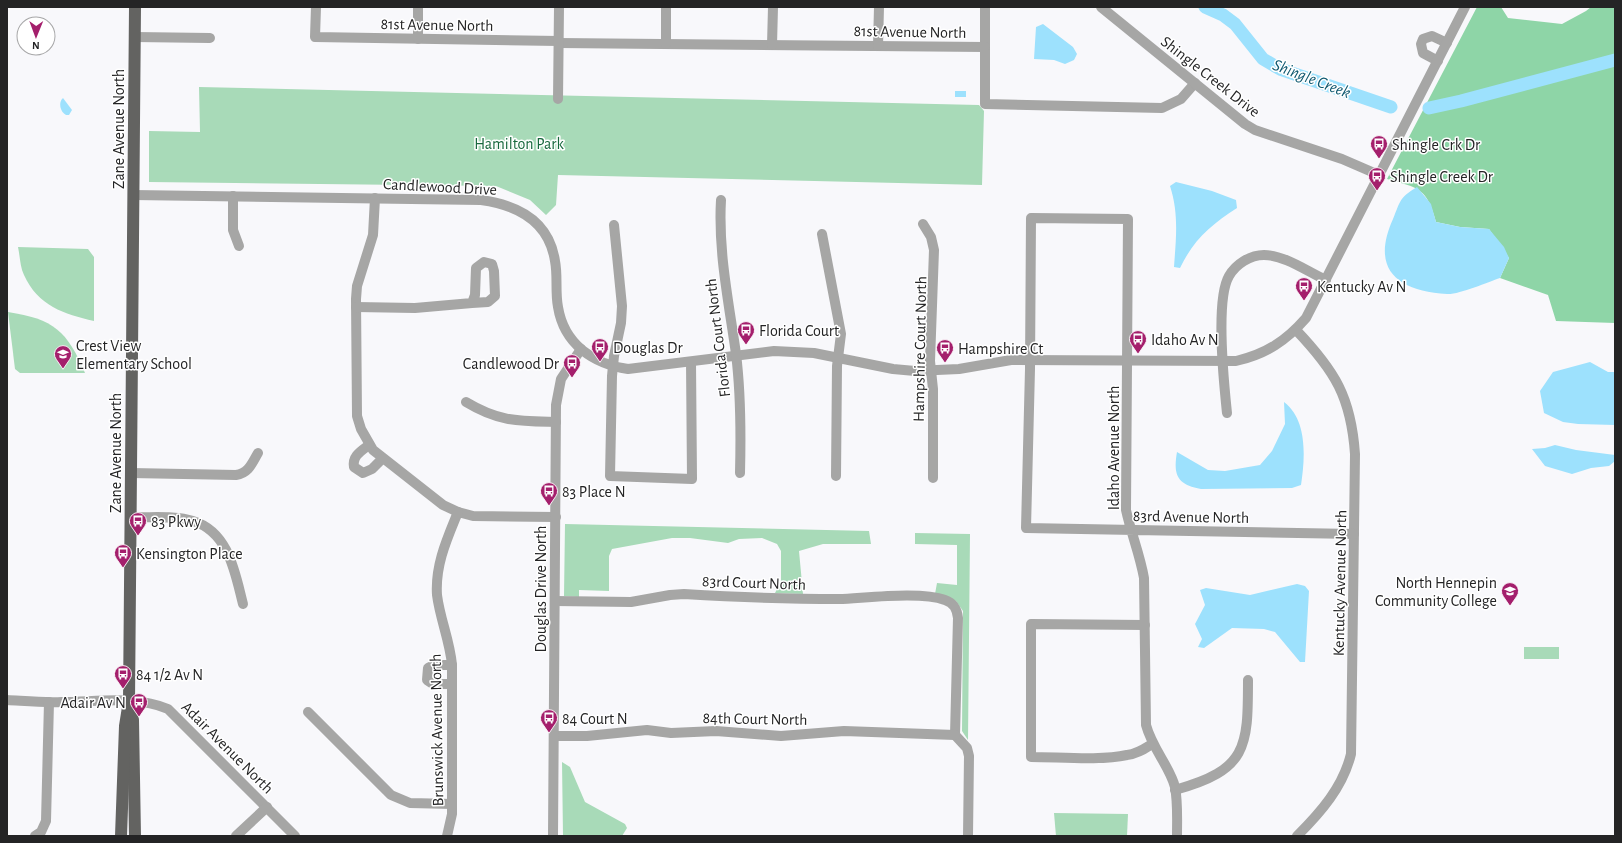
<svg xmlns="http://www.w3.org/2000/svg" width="1622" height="843" font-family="'Alegreya Sans',sans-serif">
	<rect width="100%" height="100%" fill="#f8f8fb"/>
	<g fill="#a8dab8">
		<path d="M 199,87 L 979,105 L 984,111 L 982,185 L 558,175 L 556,205 L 546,215 L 530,200 L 496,186 L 149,182 L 149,131 L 200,132 Z"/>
		<path d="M 18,247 L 88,249 L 94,257 L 94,321 C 64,314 38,306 24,275 C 20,267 20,256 18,247 Z"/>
		<path d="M 8,312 C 54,319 67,331 85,373 L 20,373 L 15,369 Z"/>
		<path d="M 565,524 L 869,531 L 871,544 L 823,544 L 799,551 L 803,594 L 775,593 L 781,581 L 781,551 L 777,544 L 762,538 L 739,539 L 728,543 L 690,538 L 672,538 L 612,549 L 609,556 L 609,591 L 579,590 L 579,597 L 564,596 Z"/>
		<path d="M 915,533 L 970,534 L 968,740 L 962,731 L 963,611 L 956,601 L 935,594 L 937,583 L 957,585 L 957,545 L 915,544 Z"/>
		<rect x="1524" y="647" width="35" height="12"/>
		<path d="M 562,762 L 570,767 L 585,802 L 625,824 L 627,828 L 622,836 L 563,836 Z"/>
		<path d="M 1054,813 L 1128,814 L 1127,836 L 1056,836 Z"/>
	</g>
	<path fill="#8ed5a7" d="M 1477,7 L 1501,7 L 1508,18 L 1562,24 L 1586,11 L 1591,7 L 1615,7 L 1615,323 L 1556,321 L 1548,295 L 1500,278 L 1509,258 L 1489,229 L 1460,227 L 1436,222 C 1427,188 1419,188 1387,179 Z"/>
	<g fill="#9de1fd">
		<path d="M 1043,24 L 1073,47 L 1077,54 L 1074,60 L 1065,64 L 1054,60 L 1034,59 L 1036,27 Z"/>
		<rect x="955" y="91" width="11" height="6"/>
		<path d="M 63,98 L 72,110 L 69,115 L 66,115 C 60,112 58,102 63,98 Z"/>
		<path d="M 1176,182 L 1212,191 L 1236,200 L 1237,208 C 1211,225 1194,239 1180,268 L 1174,267 C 1176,238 1179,214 1170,186 Z"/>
		<path d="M 1417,187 L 1431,204 L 1436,222 L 1460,227 L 1489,229 L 1504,247 L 1509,258 L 1500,278 C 1488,282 1458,295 1447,294 C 1398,291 1370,270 1393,219 C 1401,200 1399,198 1417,187 Z"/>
		<path d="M 1590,362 L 1608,372 L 1615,372 L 1615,425 L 1578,424 L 1563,422 L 1544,413 L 1540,391 L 1553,372 Z"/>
		<path d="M 1284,402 C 1308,420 1305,459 1301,485 L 1292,488 L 1201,489 C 1177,485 1173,475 1177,452 L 1208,470 L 1225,471 L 1260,465 L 1272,451 L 1285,424 Z"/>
		<path d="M 1555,445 L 1576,450 L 1615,455 L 1615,461 L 1609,466 L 1591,468 L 1572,474 L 1545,466 L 1532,449 L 1545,448 Z"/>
		<path d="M 1297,584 L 1305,586 L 1309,591 L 1305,662 L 1300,662 L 1275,632 L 1264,629 L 1232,628 L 1204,648 L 1198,647 L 1202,639 L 1195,624 L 1205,605 L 1200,590 L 1206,588 L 1250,595 Z"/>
	</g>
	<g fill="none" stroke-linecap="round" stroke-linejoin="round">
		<g stroke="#9de1fd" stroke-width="13">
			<path d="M 1205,7 L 1223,15 L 1235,24 L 1263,59 L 1280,69 L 1391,107"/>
			<path d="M 1429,108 L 1461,101 L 1615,60"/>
		</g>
		<g stroke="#a6a6a5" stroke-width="10">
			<path d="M 316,7 L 315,37 L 559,41"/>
			<path d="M 985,7 L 985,104 L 1162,108 L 1181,99 L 1195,83"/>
			<path d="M 1101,7 L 1245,124 L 1255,130 L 1342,159 L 1379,175"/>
			<path d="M 135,37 L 210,38"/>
			<path d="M 418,39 L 418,7"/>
			<path d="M 559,43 L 985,47"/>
			<path d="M 666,44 L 666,7"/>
			<path d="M 772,45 L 773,7"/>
			<path d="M 878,46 L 879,7"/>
			<path d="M 1438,61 L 1423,53 L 1421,44 L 1423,39 L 1432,36 L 1447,43"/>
			<path d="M 558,99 L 559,7"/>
			<path d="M 133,195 L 481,200 C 517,205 549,221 555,261 C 558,276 555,292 558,307 C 564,344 593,364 628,369 L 774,351 L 814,353 L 893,369 L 915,371 L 959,369 L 1011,360 L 1236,361 C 1266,354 1286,341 1306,318 L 1465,7"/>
			<path d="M 233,196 L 233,230 L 239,246"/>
			<path d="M 375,198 L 373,235 L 357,286 L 356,299 L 357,416 L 361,429 L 373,450 L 443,505 L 458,512 L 473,516 L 556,517"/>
			<path d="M 721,200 C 718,252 729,303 736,354 C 741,394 741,434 740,473"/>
			<path d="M 923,224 L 931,237 L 934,250 L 930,361 L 933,389 L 933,478"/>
			<path d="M 614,225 L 622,306 L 621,323 L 614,356 L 612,376 L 610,476 L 692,479 L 691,362"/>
			<path d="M 822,234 L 841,334 L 837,366 L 836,476"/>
			<path d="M 356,307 L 415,308 L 472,303 L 475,295 L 476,268 L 484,262 L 492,264 L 494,271 L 495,296 L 488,302 L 472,303"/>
			<path d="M 1296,330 C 1335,371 1351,397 1355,454 L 1351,754 C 1343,787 1321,812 1297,836"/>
			<path d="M 466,402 C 499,422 519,421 556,422"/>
			<path d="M 1227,413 C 1224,384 1215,300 1229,276 C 1236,264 1250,255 1264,255 C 1285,255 1308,272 1326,280"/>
			<path d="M 369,445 C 361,451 352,456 354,467 L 363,473 L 372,469 L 382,459"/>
			<path d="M 131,473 L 236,475 C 249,473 252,463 258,453"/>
			<path d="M 131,517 C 150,518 174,515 193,521 C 229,532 235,573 243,604"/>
			<path d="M 555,601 L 631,602 L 670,595 L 684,594 C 735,597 787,599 839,599 C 866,598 921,591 945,600 C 954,603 957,609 958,618 L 955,735 L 967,748 L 969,756 L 968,836"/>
			<path d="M 1145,625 L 1031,624 L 1031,757 C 1059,757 1100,761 1127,755 C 1137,754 1144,749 1152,744"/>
			<path d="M 452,684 L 433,684 L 427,680 L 428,668 L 434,665 L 452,665"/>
			<path d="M 7,700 C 25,701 44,703 62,702 C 96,702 136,695 168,709 L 295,836"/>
			<path d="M 308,712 L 391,795 L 410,803 L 452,804"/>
			<path d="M 554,736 L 587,736 L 647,730 L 671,733 L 716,731 L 781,736 L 844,731 L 955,735"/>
			<path d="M 1175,790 C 1247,770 1248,748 1248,680"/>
			<path d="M 35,836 L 41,832 L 46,821 L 49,702"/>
			<path d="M 236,836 L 267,807"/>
			<path d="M 447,836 L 452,814 L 452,665 C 450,641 440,619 437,595 C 435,565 447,539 458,512"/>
			<path d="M 553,836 L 556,405 L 561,379 L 581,349"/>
			<path d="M 1177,836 C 1177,819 1178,803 1175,787 C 1170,767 1152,748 1146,725 L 1144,578 C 1140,555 1131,533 1126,510 L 1128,219 L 1031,218 L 1030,369 L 1026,528 L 1354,534"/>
		</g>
		<g stroke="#636361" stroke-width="12">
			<path d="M 131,708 L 133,720 L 135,836"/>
			<path d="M 121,836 L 125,726 L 129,701 L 135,7"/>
		</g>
	</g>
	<defs>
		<g id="bus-pin" transform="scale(0.9)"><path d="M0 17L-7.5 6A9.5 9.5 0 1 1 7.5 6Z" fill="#a41f6c" stroke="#fff"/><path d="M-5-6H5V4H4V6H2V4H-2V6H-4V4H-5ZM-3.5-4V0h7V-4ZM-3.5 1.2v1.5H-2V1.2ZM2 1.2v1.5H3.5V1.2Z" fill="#fff"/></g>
		<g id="school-pin" transform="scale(0.9)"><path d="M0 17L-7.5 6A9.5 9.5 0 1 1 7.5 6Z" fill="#a41f6c" stroke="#fff"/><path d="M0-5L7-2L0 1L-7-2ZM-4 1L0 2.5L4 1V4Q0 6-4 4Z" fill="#fff"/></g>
		<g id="university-pin" transform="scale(0.9)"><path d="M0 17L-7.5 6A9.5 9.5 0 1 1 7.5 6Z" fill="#a41f6c" stroke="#fff"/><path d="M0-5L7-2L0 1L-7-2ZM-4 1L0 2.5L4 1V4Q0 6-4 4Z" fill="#fff"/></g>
	</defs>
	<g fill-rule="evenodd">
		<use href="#bus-pin" x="1379" y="144"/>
		<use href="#bus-pin" x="1377" y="176"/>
		<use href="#bus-pin" x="1304" y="286"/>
		<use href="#bus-pin" x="746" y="330"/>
		<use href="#bus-pin" x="1138" y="339"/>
		<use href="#bus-pin" x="600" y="347"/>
		<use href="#bus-pin" x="945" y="348"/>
		<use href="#school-pin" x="63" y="354"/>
		<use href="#bus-pin" x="572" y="363"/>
		<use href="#bus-pin" x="549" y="491"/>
		<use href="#bus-pin" x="138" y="521"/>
		<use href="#bus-pin" x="123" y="553"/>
		<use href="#university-pin" x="1510" y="591"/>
		<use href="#bus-pin" x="123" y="674"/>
		<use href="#bus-pin" x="139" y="702"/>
		<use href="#bus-pin" x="549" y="718"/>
	</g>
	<g text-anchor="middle" stroke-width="3" stroke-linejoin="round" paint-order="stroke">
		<g font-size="16" fill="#242425" stroke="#fff">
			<text transform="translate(437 24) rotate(1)" y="6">81st Avenue North</text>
			<text transform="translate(910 31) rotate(1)" y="6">81st Avenue North</text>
			<text transform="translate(1211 76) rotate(38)" y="6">Shingle Creek Drive</text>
			<text transform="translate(118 129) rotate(-90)" y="6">Zane Avenue North</text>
			<text transform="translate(440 186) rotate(3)" y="6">Candlewood Drive</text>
			<text transform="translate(717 338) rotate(-97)" y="6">Florida Court North</text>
			<text transform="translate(919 349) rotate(-89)" y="6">Hampshire Court North</text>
			<text transform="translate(1113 448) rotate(-90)" y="6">Idaho Avenue North</text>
			<text transform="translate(115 453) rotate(-90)" y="6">Zane Avenue North</text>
			<text transform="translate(1191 516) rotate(1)" y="6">83rd Avenue North</text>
			<text transform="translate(754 582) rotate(2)" y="6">83rd Court North</text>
			<text transform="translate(1339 583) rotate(-89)" y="6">Kentucky Avenue North</text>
			<text transform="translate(540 589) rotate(-90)" y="6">Douglas Drive North</text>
			<text transform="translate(755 718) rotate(1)" y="6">84th Court North</text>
			<text transform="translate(436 730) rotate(-91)" y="6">Brunswick Avenue North</text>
			<text transform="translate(228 747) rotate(45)" y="6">Adair Avenue North</text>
		</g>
		<g font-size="16" fill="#17683d" stroke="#fff">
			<text x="519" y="149">Hamilton Park</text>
		</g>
		<g font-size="16" fill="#242425" stroke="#fff" text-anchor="start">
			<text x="1392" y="150">Shingle Crk Dr</text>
			<text x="1390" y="182">Shingle Creek Dr</text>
			<text x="1317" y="292">Kentucky Av N</text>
			<text x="759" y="336">Florida Court</text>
			<text x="1151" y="345">Idaho Av N</text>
			<text x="76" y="351">Crest View<tspan x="76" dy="18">Elementary School</tspan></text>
			<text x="613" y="353">Douglas Dr</text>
			<text x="958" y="354">Hampshire Ct</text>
			<text x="559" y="369" text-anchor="end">Candlewood Dr</text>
			<text x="562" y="497">83 Place N</text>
			<text x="151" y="527">83 Pkwy</text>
			<text x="136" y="559">Kensington Place</text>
			<text x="1497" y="588" text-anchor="end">North Hennepin<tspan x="1497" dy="18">Community College</tspan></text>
			<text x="136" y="680">84 1/2 Av N</text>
			<text x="126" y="708" text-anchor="end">Adair Av N</text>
			<text x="562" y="724">84 Court N</text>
		</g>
		<g font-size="17" font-style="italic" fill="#0e586f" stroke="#fff">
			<text transform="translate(1312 78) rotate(21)" y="6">Shingle Creek</text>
		</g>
	</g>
	<rect width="1622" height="843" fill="none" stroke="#242425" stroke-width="16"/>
	<g transform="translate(36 36) rotate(181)"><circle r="19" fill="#ffffff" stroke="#a7a7a8"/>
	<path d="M0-3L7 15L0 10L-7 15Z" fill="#a41f6c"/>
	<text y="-6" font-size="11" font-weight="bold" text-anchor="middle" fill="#242425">N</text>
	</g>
</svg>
